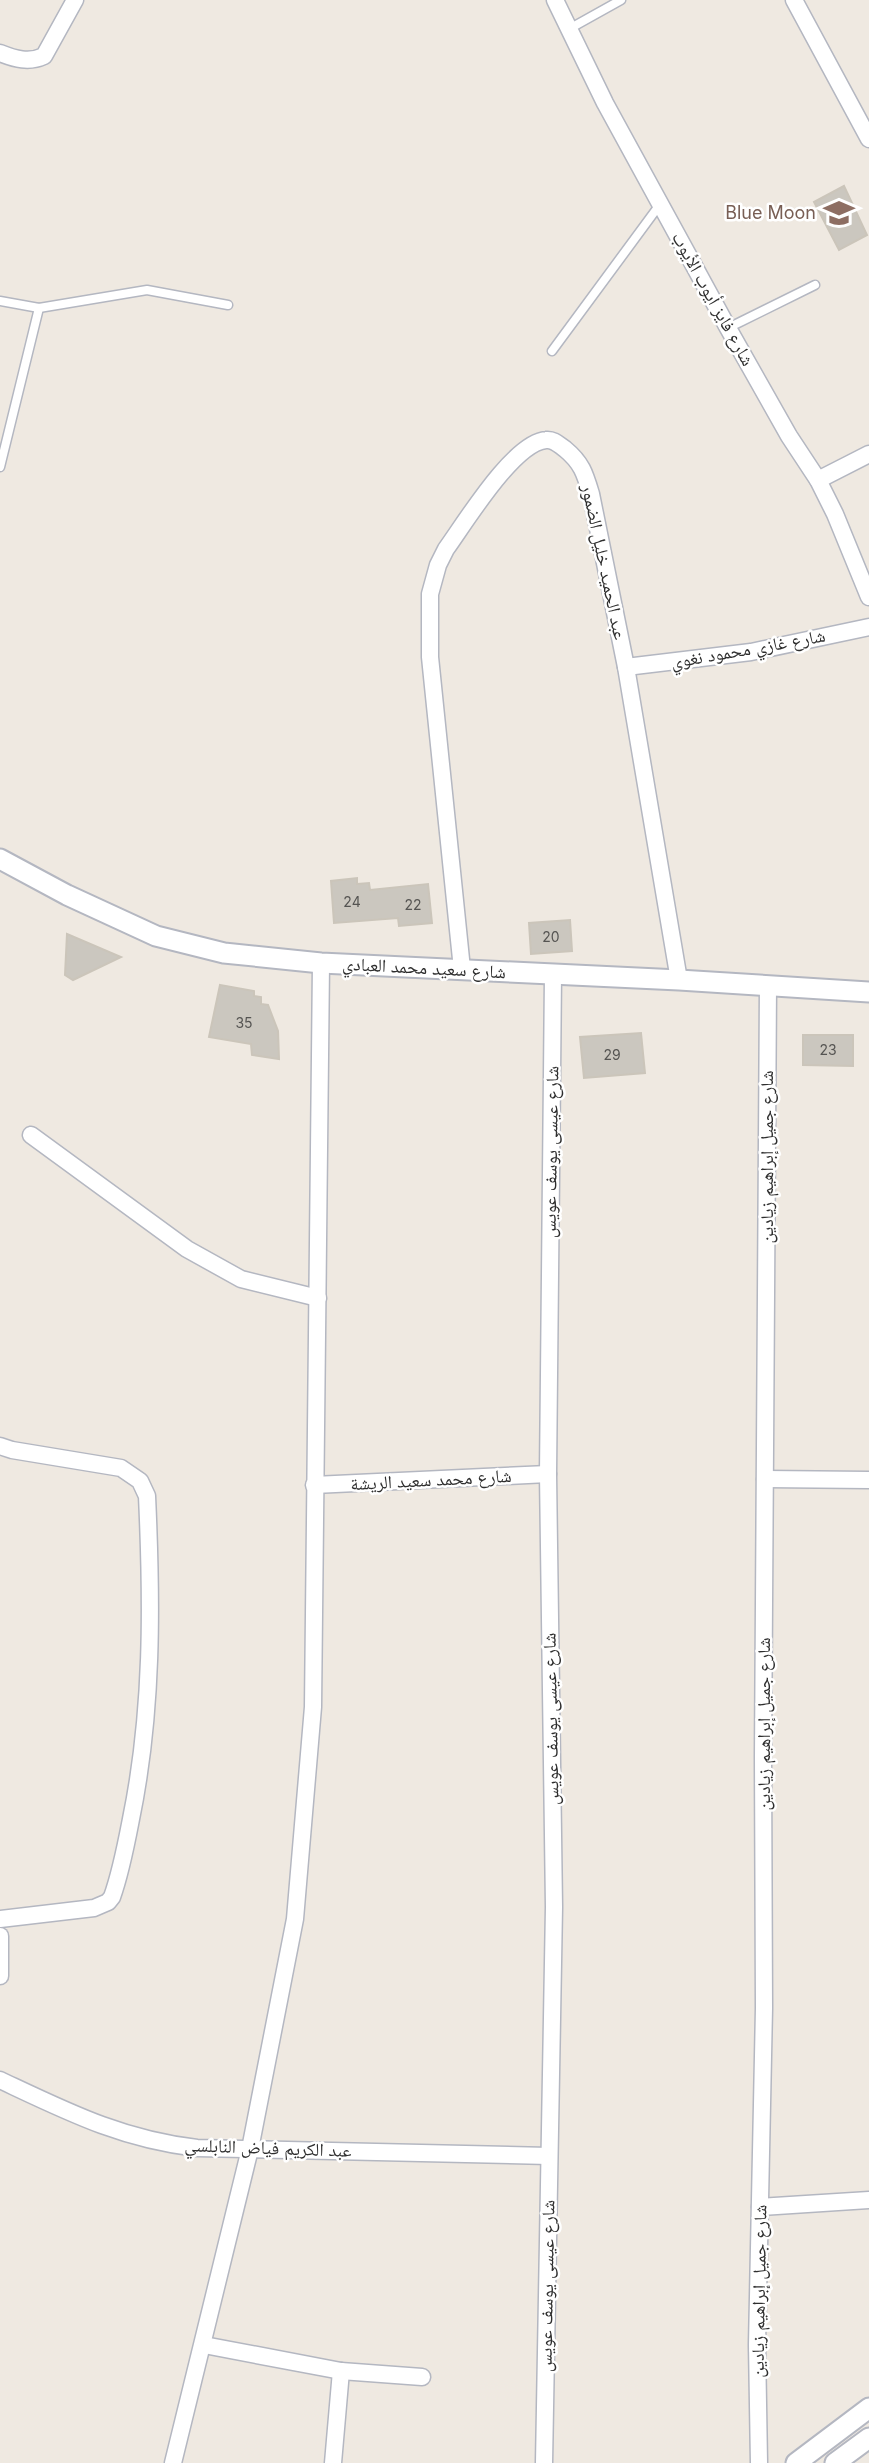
<svg xmlns="http://www.w3.org/2000/svg" width="869" height="2463" font-family="Inter,'Noto Naskh Arabic',sans-serif">
	<rect width="100%" height="100%" fill="#efe9e1"/>
	<g fill="#cbc7bf" stroke="#cbc5ba" stroke-width="2">
		<path d="M 844,186 L 867,235 L 839,250 L 814,202 Z"/>
		<path d="M 357,878 L 357,884 L 369,883 L 370,890 L 428,884 L 432,923 L 399,926 L 398,918 L 334,923 L 331,881 Z"/>
		<path d="M 570,920 L 572,951 L 531,954 L 529,923 Z"/>
		<path d="M 67,934 L 121,957 L 73,980 L 65,975 Z"/>
		<path d="M 220,985 L 254,991 L 254,996 L 261,997 L 261,1004 L 268,1005 L 278,1031 L 279,1059 L 252,1055 L 251,1044 L 209,1037 Z"/>
		<path d="M 641,1033 L 645,1073 L 584,1078 L 580,1037 Z"/>
		<path d="M 803,1035 L 853,1035 L 853,1066 L 803,1065 Z"/>
	</g>
	<g fill="none" stroke-linecap="round" stroke-linejoin="round">
		<g stroke="#b4b7c1" stroke-width="11">
			<g id="service">
				<path d="M 569,29 L 621,0"/>
				<path d="M 0,301 L 39,308 L 147,290 L 228,305"/>
				<path d="M 728,328 L 815,285"/>
				<path d="M 552,351 L 661,203"/>
				<path d="M 0,467 L 39,308"/>
			</g>
		</g>
		<g stroke="#b4b7c1" stroke-width="19">
			<g id="minor">
				<path d="M 555,0 L 605,103 L 728,328 L 789,436 L 818,480 L 835,514 L 869,597"/>
				<path d="M 794,0 L 869,139"/>
				<path d="M 0,53 C 15,59 29,63 44,56 L 75,0"/>
				<path d="M 818,480 L 869,454"/>
				<path d="M 626,667 L 751,652 L 869,627"/>
				<path d="M 462,969 L 430,657 L 430,594 L 438,565 L 446,549 C 465,523 513,443 546,440 C 554,439 559,445 565,449 C 582,463 585,474 591,494 L 626,667 L 679,980"/>
				<path d="M 31,1135 L 187,1249 L 241,1279 L 318,1298"/>
				<path d="M 0,1446 L 12,1450 L 121,1468 L 140,1481 L 147,1496 C 152,1604 153,1712 131,1819 C 126,1845 121,1872 112,1897 L 108,1902 L 94,1908 L 0,1919"/>
				<path d="M 765,1479 L 869,1480"/>
				<path d="M 314,1485 L 548,1474"/>
				<path d="M 0,1936 L 0,1976"/>
				<path d="M 0,2080 C 68,2112 121,2139 197,2148 L 549,2156"/>
				<path d="M 760,2207 L 869,2200"/>
				<path d="M 204,2345 L 341,2371 L 422,2377"/>
				<path d="M 173,2463 L 250,2149 L 295,1919 L 313,1707 L 321,963"/>
				<path d="M 333,2463 L 341,2371"/>
				<path d="M 544,2463 L 554,1907 L 548,1474 L 553,975"/>
				<path d="M 759,2463 L 757,2345 L 764,2008 L 763,1757 L 768,986"/>
			</g>
		</g>
		<g stroke="#b4b7c1" stroke-width="23">
			<g id="tertiary">
				<path d="M 0,859 L 67,895 L 156,936 L 224,953 L 321,963 L 679,980 L 869,992"/>
				<path d="M 796,2463 L 869,2408"/>
				<path d="M 835,2463 L 869,2438"/>
			</g>
		</g>
		<use href="#service" stroke="#fff" stroke-width="8"/>
		<use href="#minor" stroke="#fff" stroke-width="16"/>
		<use href="#tertiary" stroke="#fff" stroke-width="19"/>
	</g>
	<defs>
		<g id="school-bare" transform="scale(2.415)"><path d="M0-5L7-2L0 1L-7-2ZM-4 1L0 2.5L4 1V4Q0 6-4 4Z" fill="#8d6e63" stroke="#fff" stroke-width="2.5" paint-order="stroke"/></g>
	</defs>
	<g fill-rule="evenodd">
		<use href="#school-bare" x="839" y="213"/>
	</g>
	<g text-anchor="middle" stroke-width="5" stroke-linejoin="round" paint-order="stroke">
		<g font-size="14" fill="#555452">
			<text x="352" y="907">24</text>
			<text x="413" y="910">22</text>
			<text x="551" y="942">20</text>
			<text x="244" y="1028">35</text>
			<text x="828" y="1055">23</text>
			<text x="612" y="1060">29</text>
		</g>
		<g font-size="18" fill="#785e54" stroke="#fff" text-anchor="end">
			<text x="816" y="219">Blue Moon</text>
		</g>
		<g font-size="18" fill="#2e2e2e" stroke="#fff">
			<text transform="translate(713 299) rotate(61)" y="6">شارع فايز أيوب الأيوب</text>
			<text transform="translate(604 562) rotate(78)" y="6">عبد الحميد خليل الضمور</text>
			<text transform="translate(748 649) rotate(-10)" y="6">شارع غازي محمود نغوي</text>
			<text transform="translate(424 968) rotate(3)" y="6">شارع سعيد محمد العبادي</text>
			<text transform="translate(551 1152) rotate(-89)" y="6">شارع عيسى يوسف عويس</text>
			<text transform="translate(767 1157) rotate(-90)" y="6">شارع جميل إبراهيم زيادين</text>
			<text transform="translate(431 1480) rotate(-3)" y="6">شارع محمد سعيد الريشة</text>
			<text transform="translate(551 1719) rotate(-91)" y="6">شارع عيسى يوسف عويس</text>
			<text transform="translate(764 1724) rotate(-90)" y="6">شارع جميل إبراهيم زيادين</text>
			<text transform="translate(268 2148) rotate(2)" y="6">عبد الكريم فياض النابلسي</text>
			<text transform="translate(547 2286) rotate(-89)" y="6">شارع عيسى يوسف عويس</text>
			<text transform="translate(759 2291) rotate(-89)" y="6">شارع جميل إبراهيم زيادين</text>
		</g>
	</g>
</svg>
